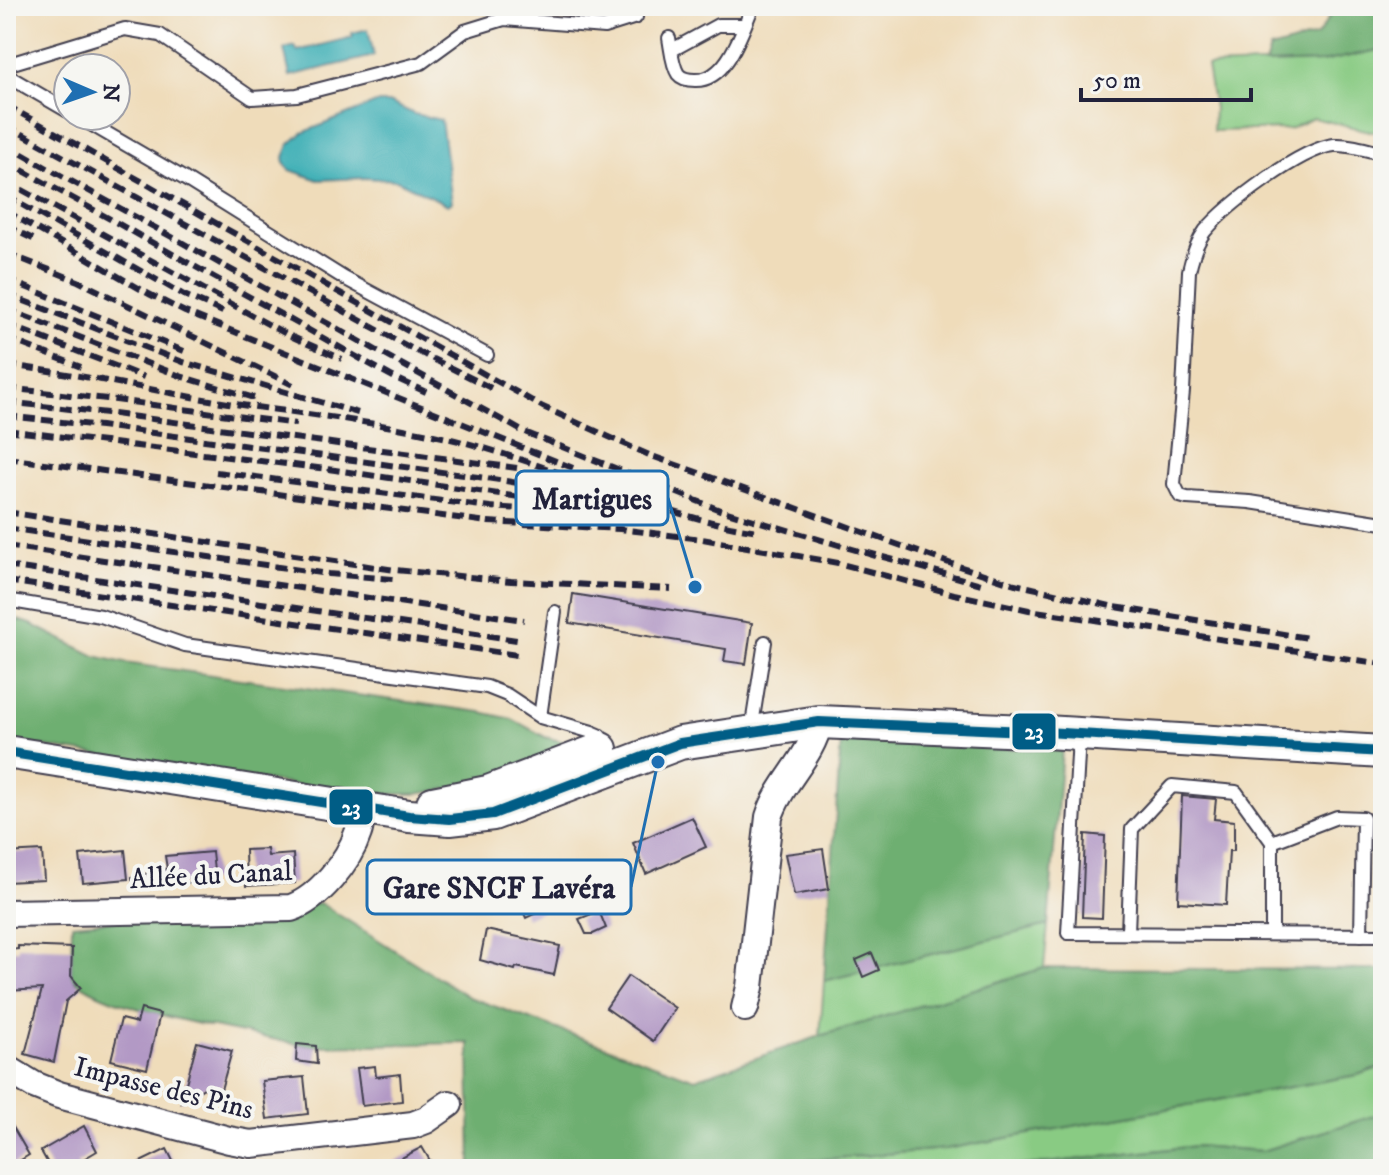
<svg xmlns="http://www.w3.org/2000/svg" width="1389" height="1175" font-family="'IM FELL DW Pica',serif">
	<rect width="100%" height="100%" fill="#f6f6f2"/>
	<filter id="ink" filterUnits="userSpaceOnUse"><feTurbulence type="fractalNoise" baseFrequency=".0125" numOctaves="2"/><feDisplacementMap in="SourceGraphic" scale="16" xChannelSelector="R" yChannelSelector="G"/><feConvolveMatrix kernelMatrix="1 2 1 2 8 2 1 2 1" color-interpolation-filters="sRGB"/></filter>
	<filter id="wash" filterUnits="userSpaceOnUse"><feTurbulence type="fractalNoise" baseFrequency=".006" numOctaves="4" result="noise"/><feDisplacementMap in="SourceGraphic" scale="32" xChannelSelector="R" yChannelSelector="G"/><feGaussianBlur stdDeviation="1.8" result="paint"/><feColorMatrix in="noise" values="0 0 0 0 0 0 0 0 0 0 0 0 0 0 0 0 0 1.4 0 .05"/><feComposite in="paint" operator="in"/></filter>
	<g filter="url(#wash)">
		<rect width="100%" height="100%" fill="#efdcba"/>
		<g fill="#89cb83" stroke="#56765f" stroke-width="2">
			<path d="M 1383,49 L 1383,134 L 1313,118 L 1290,129 L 1213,131 L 1214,108 L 1207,66 L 1322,62 Z"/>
			<path d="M 1048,925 L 1044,968 L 820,1036 L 824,981 Z"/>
			<path d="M 1383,1067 L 1383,1113 L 1262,1151 L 1196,1146 L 995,1169 L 703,1169 L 946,1149 L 1357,1075 Z"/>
		</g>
		<g fill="#6eaf71" stroke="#486856" stroke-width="2">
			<path d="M 1315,6 L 1383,6 L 1383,49 L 1322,62 L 1265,64 L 1270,49 L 1317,36 L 1330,16 Z"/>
			<path d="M 6,616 L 31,624 L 95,656 L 125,663 L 481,712 L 512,719 L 545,737 L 579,746 L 479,784 L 416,794 L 354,794 L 6,741 Z"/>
			<path d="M 841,740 L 1062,751 L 1048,925 L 824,981 Z"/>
			<path d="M 320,903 L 469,997 L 695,1079 L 820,1036 L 1044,968 L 1383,970 L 1383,1067 L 1357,1075 L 946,1149 L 703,1169 L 471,1169 L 469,1043 L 315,1046 L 297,1044 C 247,1033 102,1011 71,976 L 72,924 Z"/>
			<path d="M 1383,1113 L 1383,1169 L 995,1169 L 1196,1146 L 1262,1151 Z"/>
		</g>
		<g fill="#3eafb5" stroke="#306878" stroke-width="2">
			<path d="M 368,29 L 374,56 L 290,76 L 284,49 L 295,46 L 297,51 L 353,37 L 352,33 Z"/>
			<path d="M 376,103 L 391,103 L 414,114 L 441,120 L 452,202 L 448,205 L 397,180 L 366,178 L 318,180 L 290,170 L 285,164 L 284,157 L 289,145 L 302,133 Z"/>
		</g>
		<g id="blocks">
			<g fill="#b299c5">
				<path d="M 573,594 L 752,623 L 746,664 L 724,661 L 726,649 L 569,623 Z"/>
				<path d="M 1182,796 L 1216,799 L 1214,819 L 1234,821 L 1234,851 L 1229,851 L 1226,905 L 1178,902 Z"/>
				<path d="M 692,817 L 706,847 L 646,874 L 633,843 Z"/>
				<path d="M 1085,834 L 1105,836 L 1102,918 L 1082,917 Z"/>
				<path d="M 267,849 L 268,856 L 293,854 L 295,883 L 246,886 L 245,850 Z"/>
				<path d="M 823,849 L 829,889 L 794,895 L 785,854 Z"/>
				<path d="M 125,850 L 128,879 L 83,883 L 80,855 Z"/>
				<path d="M 42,851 L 44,880 L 6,882 L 6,853 Z"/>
				<path d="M 212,852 L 215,880 L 134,889 L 132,877 L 167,869 L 165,856 Z"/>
				<path d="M 542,876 L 545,881 L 552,877 L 561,901 L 526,918 L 513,888 Z"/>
				<path d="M 599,911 L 606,928 L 593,934 L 586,934 L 579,919 Z"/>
				<path d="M 486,930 L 560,946 L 554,975 L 516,967 L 515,970 L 480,960 Z"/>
				<path d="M 18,946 L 72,948 L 71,976 L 81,988 L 66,1001 L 54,1062 L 25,1054 L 42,989 L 6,991 L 6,950 L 18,949 Z"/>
				<path d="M 872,953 L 879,970 L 863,977 L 856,960 Z"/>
				<path d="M 628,976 L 675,1008 L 653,1041 L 606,1008 Z"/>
				<path d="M 141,1009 L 160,1014 L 147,1069 L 111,1060 L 121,1019 L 137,1023 Z"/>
				<path d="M 197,1042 L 232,1051 L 218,1100 L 209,1085 L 181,1102 Z"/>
				<path d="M 297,1044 L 316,1046 L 317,1064 L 296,1061 Z"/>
				<path d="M 375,1066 L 376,1077 L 400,1074 L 402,1101 L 362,1106 L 357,1068 Z"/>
				<path d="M 304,1077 L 308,1114 L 267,1119 L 262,1081 Z"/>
				<path d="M 6,1115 L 29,1155 L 6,1169 Z"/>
				<path d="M 84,1126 L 97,1151 L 77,1163 L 80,1169 L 51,1169 L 41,1151 Z"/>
				<path d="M 422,1147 L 435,1169 L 381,1169 Z"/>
				<path d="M 167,1149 L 177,1169 L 126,1169 Z"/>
			</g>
		</g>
	</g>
	<g filter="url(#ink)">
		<use href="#blocks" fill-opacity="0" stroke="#413e4e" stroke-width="2"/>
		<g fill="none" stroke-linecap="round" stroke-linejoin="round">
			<g stroke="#413e4e" stroke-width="16">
				<g id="service">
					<path d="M 669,38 C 671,48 672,65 678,74 C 682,79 689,80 695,80 C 728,81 742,30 753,6"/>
					<path d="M 672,50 L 718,25 L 744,25"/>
					<path d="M 6,65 L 125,29 L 160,35 L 252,98 L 297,95 L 421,63 L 465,31 L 504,19 L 604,27 L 636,17"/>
					<path d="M 6,75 L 68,111"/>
					<path d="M 77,116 L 185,179 L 344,278 L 487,355"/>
					<path d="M 1383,154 C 1368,150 1350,144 1334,145 C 1300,149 1227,205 1205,231 C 1196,243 1192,257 1189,271 L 1183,391 L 1174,484 L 1180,496 L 1187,498 L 1250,502 L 1383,523"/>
					<path d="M 6,600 L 101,616 L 185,645 L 487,687 L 507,695 L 540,717 L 592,732 L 599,735 L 606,744"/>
					<path d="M 540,717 L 555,612"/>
					<path d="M 751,731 L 765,642"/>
					<path d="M 1079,737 L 1068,933 L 1383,935"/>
					<path d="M 1128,932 L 1132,829 L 1172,786 L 1236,792 L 1272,842 L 1337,817 L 1363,818 L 1361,935"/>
					<path d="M 1272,933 L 1272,842"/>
				</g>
			</g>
			<g stroke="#413e4e" stroke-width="30">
				<g id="minor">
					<path d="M 6,913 L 291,908 C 318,899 349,861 358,833 C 361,825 361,816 362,808"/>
					<path d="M 745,1008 L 750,987 L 769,817 C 780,782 812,757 819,722"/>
					<path d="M 6,1068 L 34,1085 L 59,1095 L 229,1140 L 251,1144 L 413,1125 L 426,1120 L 449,1104"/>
				</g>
			</g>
			<g stroke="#413e4e" stroke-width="36">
				<g id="tertiary">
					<path d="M 6,752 L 409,816 L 450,819 L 493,814 L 680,743 L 819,722 L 1029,731 L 1383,752"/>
					<path d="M 433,803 L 488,792 L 601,749"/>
				</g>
			</g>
			<use href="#service" stroke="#fff" stroke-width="12"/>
			<use href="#minor" stroke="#fff" stroke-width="26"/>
			<use href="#tertiary" stroke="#fff" stroke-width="32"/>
			<g stroke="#22223b" stroke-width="6" stroke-dasharray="12 6" stroke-linecap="butt">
				<path d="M 6,105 L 543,407 L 649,455 L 949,563 L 1015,584 L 1115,607 L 1308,638"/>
				<path d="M 6,125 L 407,346 L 491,388"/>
				<path d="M 6,145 L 522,431 L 720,510 L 876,556"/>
				<path d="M 6,161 L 393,377 L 426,392"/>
				<path d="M 6,181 L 288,335 L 342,359"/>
				<path d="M 6,196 L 184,295 L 225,313"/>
				<path d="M 6,211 L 149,294 L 185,312 L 573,468"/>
				<path d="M 6,226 L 35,240"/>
				<path d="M 6,253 L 78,281 L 293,385"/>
				<path d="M 6,279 L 184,351"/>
				<path d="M 6,294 L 183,362 L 358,413"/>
				<path d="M 6,309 L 183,377 L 254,398"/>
				<path d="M 6,324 L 144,377"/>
				<path d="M 6,338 L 81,367"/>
				<path d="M 6,365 C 81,374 153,391 228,403 C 303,414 381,422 455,440 C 558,466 652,515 758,531"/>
				<path d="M 6,388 L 116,400 L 296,424"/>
				<path d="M 6,402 L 107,413 L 517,468"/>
				<path d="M 6,416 L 101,426 L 486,478 L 531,485 L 619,507"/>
				<path d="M 6,430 L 335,470 L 533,499"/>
				<path d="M 6,458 L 488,522 L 620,529 L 702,539 L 838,563 L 954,594 L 1029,610 L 1383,664"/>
				<path d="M 216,472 L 490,507 L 666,519"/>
				<path d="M 6,512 L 395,570 L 511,581 L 671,589"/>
				<path d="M 6,528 L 328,574 L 394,579"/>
				<path d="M 6,546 L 524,620"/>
				<path d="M 865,552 L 981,584"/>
				<path d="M 6,566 L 517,640"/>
				<path d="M 6,581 L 517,655"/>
			</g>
			<g stroke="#f6f6f2" stroke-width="16">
				<path id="bus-1" d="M 6,752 L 409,816 L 450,819 L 493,814 L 680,743 L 819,722 L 1029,731 L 1383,752"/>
			</g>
			<use href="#bus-1" stroke="#005d86" stroke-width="10"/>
		</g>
	</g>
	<g text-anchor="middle" stroke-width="8" stroke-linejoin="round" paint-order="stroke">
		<g font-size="28" fill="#22223b" stroke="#f6f6f2">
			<text transform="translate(211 874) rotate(-3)" y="10">Allée du Canal</text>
			<text transform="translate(164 1087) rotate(14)" y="10">Impasse des Pins</text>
		</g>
	</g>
	<path fill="none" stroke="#1f6fb2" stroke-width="3" d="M695 587L668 498M658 762L631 887"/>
	<g fill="#1f6fb2" stroke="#f6f6f2" stroke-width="3">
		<circle cx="695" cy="587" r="8"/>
		<circle cx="658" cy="762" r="8"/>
	</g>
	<g fill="#f6f6f2" stroke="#1f6fb2" stroke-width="3">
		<rect x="516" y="471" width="152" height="54" rx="8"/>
		<rect x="367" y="860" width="264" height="54" rx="8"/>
	</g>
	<g font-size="30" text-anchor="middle" font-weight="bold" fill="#22223b">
		<text x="592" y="509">Martigues</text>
		<text x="499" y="898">Gare SNCF Lavéra</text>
	</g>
	<g stroke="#f6f6f2" stroke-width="3">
		<rect x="1011" y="712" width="46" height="39" rx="8" fill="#005d86"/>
		<rect x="328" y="788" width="46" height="38" rx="8" fill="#005d86"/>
	</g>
	<g font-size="22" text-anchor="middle" font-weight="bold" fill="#fff">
		<text x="1034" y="739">23</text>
		<text x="351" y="815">23</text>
	</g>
	<rect width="1389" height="1175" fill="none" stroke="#f6f6f2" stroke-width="32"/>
	<g transform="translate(92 92) rotate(92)"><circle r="38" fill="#f6f6f2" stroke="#a1a1a9" stroke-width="2"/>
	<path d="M0-6L14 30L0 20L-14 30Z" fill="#1f6fb2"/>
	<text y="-12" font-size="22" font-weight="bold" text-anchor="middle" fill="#22223b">N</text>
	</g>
	<path d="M1081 88v12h170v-12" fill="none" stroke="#22223b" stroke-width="4"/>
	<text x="1093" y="88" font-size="24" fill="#22223b" stroke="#f6f6f2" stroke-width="6" paint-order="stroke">50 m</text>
</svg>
